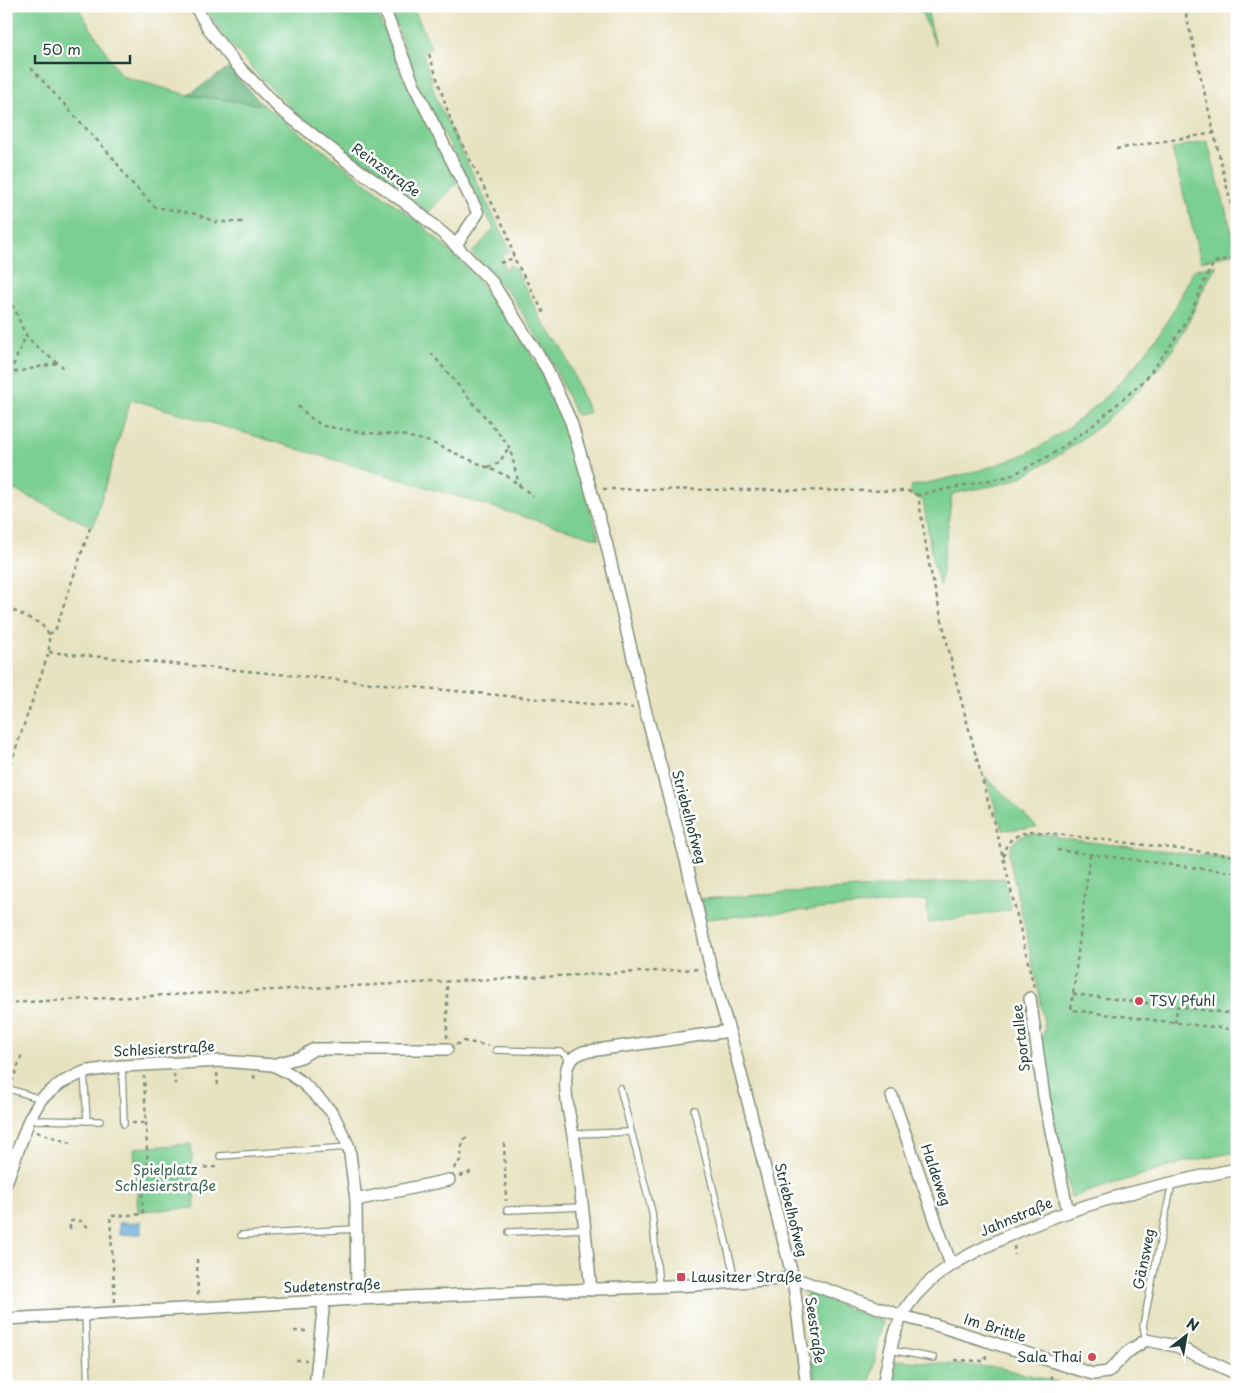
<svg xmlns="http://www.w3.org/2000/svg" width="1243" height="1393" font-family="'Playpen Sans',sans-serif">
	<rect width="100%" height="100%" fill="#fff"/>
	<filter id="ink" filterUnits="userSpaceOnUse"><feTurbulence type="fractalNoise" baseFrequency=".02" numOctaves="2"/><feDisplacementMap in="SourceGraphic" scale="10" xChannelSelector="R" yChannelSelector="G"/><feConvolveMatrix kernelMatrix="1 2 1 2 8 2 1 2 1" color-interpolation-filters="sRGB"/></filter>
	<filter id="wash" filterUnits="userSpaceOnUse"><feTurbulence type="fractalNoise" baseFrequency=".0096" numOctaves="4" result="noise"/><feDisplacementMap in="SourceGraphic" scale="20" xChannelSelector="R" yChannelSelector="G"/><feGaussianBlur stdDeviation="1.12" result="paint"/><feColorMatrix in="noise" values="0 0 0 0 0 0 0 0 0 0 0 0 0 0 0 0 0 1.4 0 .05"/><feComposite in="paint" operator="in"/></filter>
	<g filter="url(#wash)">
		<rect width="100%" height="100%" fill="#e7e2c0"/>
		<g fill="#7bcf92" stroke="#4d8663">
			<path d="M 6,6 L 77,6 L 121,76 L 188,95 L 263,105 L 421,224 L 466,267 L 507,316 L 542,373 L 565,425 L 599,539 L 131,399 L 93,527 L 6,486 Z"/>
			<path d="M 205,6 L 374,6 L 402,76 L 457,183 L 428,213 L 352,156 L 293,110 L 257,74 L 221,33 Z"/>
			<path d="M 919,6 L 926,6 L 936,46 Z"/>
			<path d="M 392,12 L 415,12 L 431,47 L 423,53 L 437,101 L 510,250 L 506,254 L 502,254 L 505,271 L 509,265 L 515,268 L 542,321 L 563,349 L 589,413 L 576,415 L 549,355 L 513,298 L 472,253 L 494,229 L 417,82 Z"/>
			<path d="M 1207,140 L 1237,252 L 1201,261 L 1172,149 Z"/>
			<path d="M 1208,266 L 1217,266 C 1200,289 1193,319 1177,343 C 1145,392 1086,442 1035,469 C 1028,473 1020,478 1012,481 C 992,487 972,489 952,494 L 940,586 L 933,562 L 923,500 L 911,495 L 911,486 C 954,478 999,467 1038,448 C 1047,443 1055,436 1064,431 C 1110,398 1150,354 1177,304 C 1183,293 1188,281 1193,270 Z"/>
			<path d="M 985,776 L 1037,827 L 1003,830 Z"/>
			<path d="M 1028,834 L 1057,835 L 1057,838 L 1237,860 L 1237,1152 L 1184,1162 L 1071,1197 L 1050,1102 L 1040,1044 L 1045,1029 L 1039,992 L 1009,857 C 1009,843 1016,838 1028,834 Z"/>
			<path d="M 1004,878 L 1011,910 L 929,923 L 926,900 L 706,919 L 701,899 Z"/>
			<path d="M 191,1144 L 195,1208 L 138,1211 L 134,1148 Z"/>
			<path d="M 812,1294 L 883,1322 L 869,1387 L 816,1387 L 803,1297 Z"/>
			<path d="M 895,1360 L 1001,1368 L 1058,1382 L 1056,1387 L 891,1387 Z"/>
		</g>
		<path fill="#64b27c" stroke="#427858" d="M 228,68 L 263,105 L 188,95 Z"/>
		<path fill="#59a4d1" stroke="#3c7082" d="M 141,1222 L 141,1234 L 119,1235 L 119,1223 Z"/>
	</g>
	<g filter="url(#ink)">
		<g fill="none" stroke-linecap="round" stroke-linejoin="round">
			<g stroke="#83907a" stroke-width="8">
				<g id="lane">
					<path d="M 496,1050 L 561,1052 L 571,1059"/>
					<path d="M 122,1066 L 124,1124"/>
					<path d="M 84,1072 L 87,1121"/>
					<path d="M 6,1088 L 41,1099"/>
					<path d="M 620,1088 L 652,1212 L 659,1286"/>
					<path d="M 694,1110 L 736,1283"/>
					<path d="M 29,1120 L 100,1121"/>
					<path d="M 573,1134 L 631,1132"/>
					<path d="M 6,1150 L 17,1153"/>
					<path d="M 220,1156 L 349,1147"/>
					<path d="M 507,1210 L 583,1207"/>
					<path d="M 509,1232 L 585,1229"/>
					<path d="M 241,1235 L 356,1229"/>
					<path d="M 85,1314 L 88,1387"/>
					<path d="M 1146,1340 L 1143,1326 L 1172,1183"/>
					<path d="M 890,1350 L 934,1358"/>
				</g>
			</g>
			<g stroke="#83907a" stroke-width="14">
				<g id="street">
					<path d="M 195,6 L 210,31 L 235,63 L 280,109 L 349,163 L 414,209 L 447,237 L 492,282 L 547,369 L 571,422 L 606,542 L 645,709 L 686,860 L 711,969 L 736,1055 L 793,1278 L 807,1387"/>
					<path d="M 383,6 L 413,83 L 478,213 L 456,245"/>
					<path d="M 1030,998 L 1044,1097 L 1068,1212"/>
					<path d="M 273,1065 L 301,1057 L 314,1049 L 447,1049"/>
					<path d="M 892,1096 L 951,1265"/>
					<path d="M 6,1183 L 29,1120 L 41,1099 L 61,1083 L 84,1072 L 122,1066 L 222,1061 L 273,1065 L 290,1074 L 303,1083 L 327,1107 L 333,1114 L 349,1147 L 356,1200 L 357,1299"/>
					<path d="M 356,1200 L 449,1180"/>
					<path d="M 591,1290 C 586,1242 582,1195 575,1148 C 572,1124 562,1091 567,1068 C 569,1059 576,1055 583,1052 L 729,1031"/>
					<path d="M 6,1319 L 357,1299 L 695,1285 L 793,1278 L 902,1316 L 939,1326 L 1093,1374 L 1108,1372 L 1129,1351 L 1146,1340 L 1176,1346 L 1237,1374"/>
					<path d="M 315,1387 L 324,1301"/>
					<path d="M 883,1387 C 888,1361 893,1326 909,1304 C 928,1277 958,1260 987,1246 C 1065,1206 1151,1186 1237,1169"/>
				</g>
			</g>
			<g stroke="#83907a" stroke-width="2.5" stroke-dasharray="4 4" stroke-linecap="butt">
				<path d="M 1184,6 L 1237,230"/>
				<path d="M 429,54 L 452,124 L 507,233 L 514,258 L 545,315"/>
				<path d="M 31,68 L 114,159 L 127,178 L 155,207 L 196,214 L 215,222 L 243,222"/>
				<path d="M 1116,149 L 1214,133"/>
				<path d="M 500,263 L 514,258"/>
				<path d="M 6,299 C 19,309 18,324 27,336 C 36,349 51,357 63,367"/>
				<path d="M 431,353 L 507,443 C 514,457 514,471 520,486"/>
				<path d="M 10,373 L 26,335"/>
				<path d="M 6,374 L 58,363"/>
				<path d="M 298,406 L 312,419 L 323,426 L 366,433 L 402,435 L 430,442 L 507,476 L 533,496"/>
				<path d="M 488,467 L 499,463 L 509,447"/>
				<path d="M 603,489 L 909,491 L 918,495"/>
				<path d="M 6,607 L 41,624 L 49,634 L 49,652 L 6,777"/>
				<path d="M 49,634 L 55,631 L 90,528"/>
				<path d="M 49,652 L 633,708"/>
				<path d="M 1057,850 L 1237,873"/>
				<path d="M 1090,854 L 1071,1010 L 1237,1030"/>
				<path d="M 1004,857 C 1004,841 1015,835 1030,831 L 1237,856"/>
				<path d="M 1034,987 L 1004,861 L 955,677 L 929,564 L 918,495 L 1010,476 L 1051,455 L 1092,426 L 1145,380 L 1173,342 L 1190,315 L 1208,273 L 1215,262 L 1237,257"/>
				<path d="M 1073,994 L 1237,1014"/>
				<path d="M 6,1003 L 700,969"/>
				<path d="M 1175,1023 L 1177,1007"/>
				<path d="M 447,1038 L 447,982"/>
				<path d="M 456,1045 L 463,1041 L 489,1046"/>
				<path d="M 217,1073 L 218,1086"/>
				<path d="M 174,1074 L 175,1084"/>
				<path d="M 254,1075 L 255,1083"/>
				<path d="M 12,1082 L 22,1055"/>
				<path d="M 132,1123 L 145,1123"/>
				<path d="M 37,1132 L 71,1143"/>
				<path d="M 504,1143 L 506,1201"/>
				<path d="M 454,1169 L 456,1164 L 461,1160 C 461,1152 461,1142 467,1137"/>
				<path d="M 148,1170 L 216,1167 L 217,1165"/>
				<path d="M 460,1176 L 471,1172"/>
				<path d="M 70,1229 L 70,1221 L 81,1221 L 90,1229"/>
				<path d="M 1014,1246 L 1015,1255"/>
				<path d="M 197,1259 L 198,1297"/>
				<path d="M 115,1302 L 110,1216 L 143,1214 L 142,1190 L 148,1174 L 144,1076"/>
				<path d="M 294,1331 L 309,1331"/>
				<path d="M 296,1360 L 307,1360"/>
				<path d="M 955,1360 L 985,1361 L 987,1352"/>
				<path d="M 430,1387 L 430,1381"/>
				<path d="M 1049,1387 L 1053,1374"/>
			</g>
			<use href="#lane" stroke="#fff" stroke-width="5.5"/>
			<use href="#street" stroke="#fff" stroke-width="11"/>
		</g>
	</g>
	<g fill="#d1495b" stroke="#fff" stroke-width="2">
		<circle cx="1139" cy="1001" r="5"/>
		<rect x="676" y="1272" width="10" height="10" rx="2.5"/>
		<circle cx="1092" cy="1357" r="5"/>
	</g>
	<g text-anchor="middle" stroke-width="5" stroke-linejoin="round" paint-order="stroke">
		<g font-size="14" fill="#1f3d34" stroke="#fff">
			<text transform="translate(386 170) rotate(36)" y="5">Reinzstraße</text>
			<text transform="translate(689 817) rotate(75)" y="5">Striebelhofweg</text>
			<text transform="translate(1021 1038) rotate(-97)" y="5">Sportallee</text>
			<text transform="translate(164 1049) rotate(-3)" y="5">Schlesierstraße</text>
			<text transform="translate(936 1175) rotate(71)" y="5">Haldeweg</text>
			<text transform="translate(791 1210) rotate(76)" y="5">Striebelhofweg</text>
			<text transform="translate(1016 1217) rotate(-23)" y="5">Jahnstraße</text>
			<text transform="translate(1144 1259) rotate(-79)" y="5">Gänsweg</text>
			<text transform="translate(332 1286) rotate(-2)" y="5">Sudetenstraße</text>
			<text transform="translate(995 1328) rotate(17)" y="5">Im Brittle</text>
			<text transform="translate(815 1330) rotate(82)" y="5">Seestraße</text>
		</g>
		<g font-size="14" fill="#1f3d34" stroke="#fff" text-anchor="start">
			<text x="1149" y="1006">TSV Pfuhl</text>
			<text x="691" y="1282">Lausitzer Straße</text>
			<text x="1082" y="1362" text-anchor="end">Sala Thai</text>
		</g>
		<g font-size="14" fill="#36624c" stroke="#fff">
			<text x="165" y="1175">Spielplatz<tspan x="165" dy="16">Schlesierstraße</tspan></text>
		</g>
	</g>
	<rect width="1243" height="1393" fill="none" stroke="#fff" stroke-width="25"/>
	<g transform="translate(1186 1336) rotate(31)" stroke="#ffffff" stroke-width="4" paint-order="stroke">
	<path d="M0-4L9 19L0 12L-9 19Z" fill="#1f3d34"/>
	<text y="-8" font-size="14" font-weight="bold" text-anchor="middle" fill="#1f3d34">N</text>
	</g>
	<path d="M35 55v8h95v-8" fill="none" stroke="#1f3d34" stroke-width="2.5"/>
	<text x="42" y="55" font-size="15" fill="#1f3d34" stroke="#ffffff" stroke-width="4" paint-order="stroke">50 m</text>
</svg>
